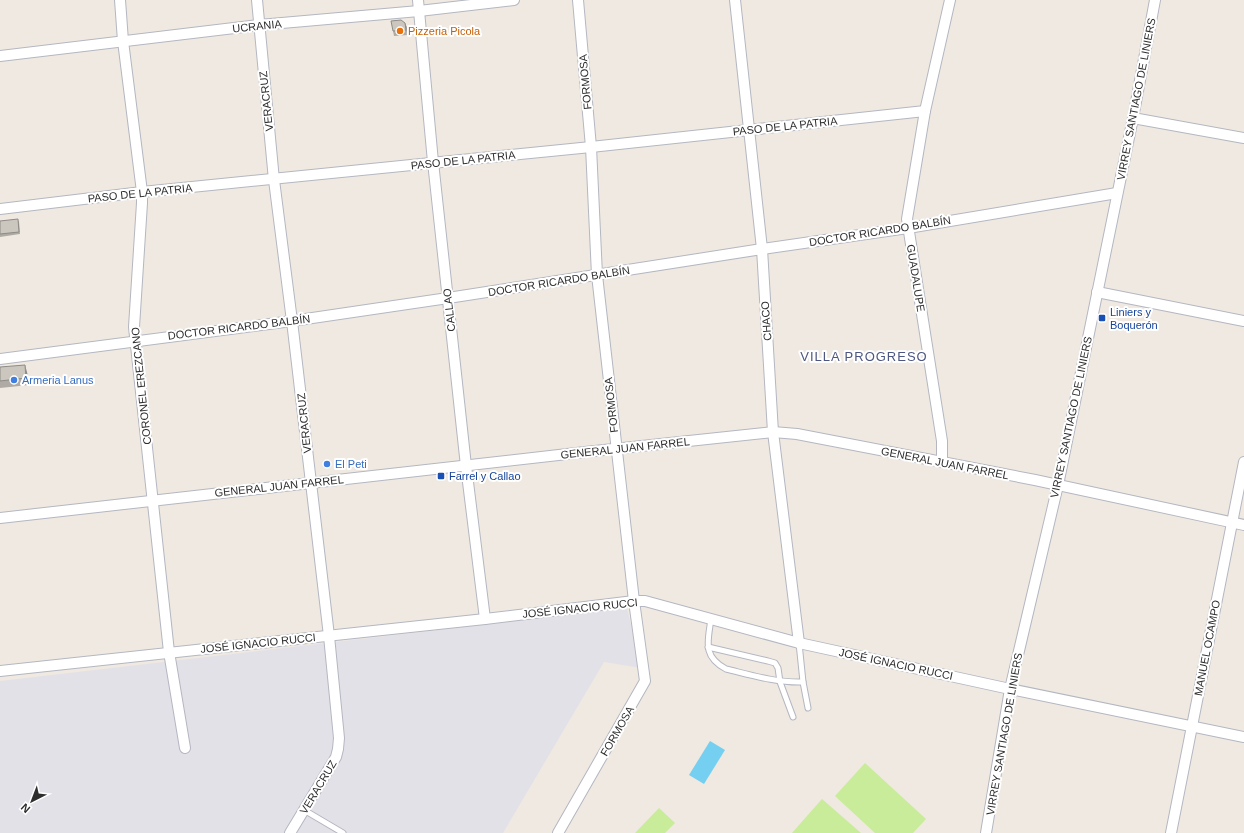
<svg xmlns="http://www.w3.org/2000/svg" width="1244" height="833" font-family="Arial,sans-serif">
	<rect width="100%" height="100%" fill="#efe9e1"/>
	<path fill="#e3e1e8" d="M 627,608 L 641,668 L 604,662 L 503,833 L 0,833 L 0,681 Z"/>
	<g fill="#c9ec9a">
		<path d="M 865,763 L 926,819 L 913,833 L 875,833 L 835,796 Z"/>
		<path d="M 822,799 L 861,833 L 792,833 Z"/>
		<path d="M 659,808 L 675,823 L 665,833 L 635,833 Z"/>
	</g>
	<path fill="#75cff0" d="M 710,741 L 725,750 L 704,784 L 689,775 Z"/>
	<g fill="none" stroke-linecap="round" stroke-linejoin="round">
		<g stroke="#b4b7c1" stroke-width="7">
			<g id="service">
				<path d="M 711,619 C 708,641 702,656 726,669 C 751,675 777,683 803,682"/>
				<path d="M 799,643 L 803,682 L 808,708"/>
				<path d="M 708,647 L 768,661 L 775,663 L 778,668 L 780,682 L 793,717"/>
				<path d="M 304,810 L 343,833"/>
			</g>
		</g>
		<g stroke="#b4b7c1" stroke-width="12">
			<g id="minor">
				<path d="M 120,0 L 123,41 L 142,192 L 142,203 L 134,327 L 169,652 L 185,748"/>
				<path d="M 257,0 L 274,180 L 292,321 L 329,636 L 339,738 L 338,749 L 336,757 L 290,833"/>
				<path d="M 418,0 L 433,162 L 466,466 L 485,619"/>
				<path d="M 735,0 L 762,249 L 773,432 L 799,643"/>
				<path d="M 0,56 L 259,25 L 419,11 L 514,0"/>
				<path d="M 1133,118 L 1244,138"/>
				<path d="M 0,209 L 142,192 L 591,147 L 925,111"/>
				<path d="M 1097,292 L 1244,321"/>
				<path d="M 0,359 L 292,321 L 448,298 L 762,249 L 908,228 L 1117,193"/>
				<path d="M 942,462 L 942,441 L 907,219 L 925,111 L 950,0"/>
				<path d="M 0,518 L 585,452 L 773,432 L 797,434 L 1035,480 L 1244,525"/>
				<path d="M 0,671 L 485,619 L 634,601 L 645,601 L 799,643 L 1010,689 L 1244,737"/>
				<path d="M 558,833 L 645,681 L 634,601 L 597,275 L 591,147 L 578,0"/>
				<path d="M 986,833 L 1010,689 L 1058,485 L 1133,118 L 1155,0"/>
				<path d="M 1171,833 L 1244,462"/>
			</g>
		</g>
		<use href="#service" stroke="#fff" stroke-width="5"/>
		<use href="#minor" stroke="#fff" stroke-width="10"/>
	</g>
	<g fill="#afaba4">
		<path d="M 405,23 L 407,28 L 408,35 L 394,36 L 393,31 Z"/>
		<path d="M 0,221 L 19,221 L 20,234 L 0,237 Z"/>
		<path d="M 0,367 L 27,372 L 29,385 L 0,388 Z"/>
	</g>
	<g fill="#8e8b86">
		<path d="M 405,23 L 407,28 L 408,35 L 406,30 Z"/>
		<path d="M 25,365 L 27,372 L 29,385 L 26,378 Z"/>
	</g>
	<g fill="#cbc7bf" stroke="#8e8b86">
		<path d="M 401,20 L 405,23 L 406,30 L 393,31 L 391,21 Z"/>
		<path d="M 18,219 L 19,232 L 0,234 L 0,221 Z"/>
		<path d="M 25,365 L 26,378 L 0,381 L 0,367 Z"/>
	</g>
	<circle fill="#e8710a" stroke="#fff" stroke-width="1.5" cx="400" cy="31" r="4"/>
	<g fill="#1a4fb4" stroke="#fff" stroke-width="1.5">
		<rect x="1098" y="314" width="8" height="8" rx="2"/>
		<rect x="437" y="472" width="8" height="8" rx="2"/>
	</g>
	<g fill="#3f7fe0" stroke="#fff" stroke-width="1.5">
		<circle cx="14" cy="380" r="4"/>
		<circle cx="327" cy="464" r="4"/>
	</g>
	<g text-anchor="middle" stroke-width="4" stroke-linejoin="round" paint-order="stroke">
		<g font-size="11" fill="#2e2e2e" stroke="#fff">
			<text transform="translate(257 26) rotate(-6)" y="4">UCRANIA</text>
			<text transform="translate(585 82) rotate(-95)" y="4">FORMOSA</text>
			<text transform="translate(1136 99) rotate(-79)" y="4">VIRREY SANTIAGO DE LINIERS</text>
			<text transform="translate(266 101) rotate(-96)" y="4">VERACRUZ</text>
			<text transform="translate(785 126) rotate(-6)" y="4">PASO DE LA PATRIA</text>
			<text transform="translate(463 160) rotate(-6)" y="4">PASO DE LA PATRIA</text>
			<text transform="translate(140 193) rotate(-6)" y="4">PASO DE LA PATRIA</text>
			<text transform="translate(880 231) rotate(-9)" y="4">DOCTOR RICARDO BALBÍN</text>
			<text transform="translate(916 278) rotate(81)" y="4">GUADALUPE</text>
			<text transform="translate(559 281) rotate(-9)" y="4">DOCTOR RICARDO BALBÍN</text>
			<text transform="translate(449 310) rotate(-96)" y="4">CALLAO</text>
			<text transform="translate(766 321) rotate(-94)" y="4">CHACO</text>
			<text transform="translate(239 327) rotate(-7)" y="4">DOCTOR RICARDO BALBÍN</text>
			<text transform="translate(141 386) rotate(-96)" y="4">CORONEL EREZCANO</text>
			<text transform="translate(611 405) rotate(-96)" y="4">FORMOSA</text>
			<text transform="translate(1071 417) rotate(-78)" y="4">VIRREY SANTIAGO DE LINIERS</text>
			<text transform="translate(304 423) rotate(-96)" y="4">VERACRUZ</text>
			<text transform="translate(625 448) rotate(-6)" y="4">GENERAL JUAN FARREL</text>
			<text transform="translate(945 463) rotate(11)" y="4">GENERAL JUAN FARREL</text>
			<text transform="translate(279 486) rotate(-6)" y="4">GENERAL JUAN FARREL</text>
			<text transform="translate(580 608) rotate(-6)" y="4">JOSÉ IGNACIO RUCCI</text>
			<text transform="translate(258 643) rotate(-6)" y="4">JOSÉ IGNACIO RUCCI</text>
			<text transform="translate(1207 648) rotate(-79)" y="4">MANUEL OCAMPO</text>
			<text transform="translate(896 664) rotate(12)" y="4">JOSÉ IGNACIO RUCCI</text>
			<text transform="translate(617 731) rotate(-60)" y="4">FORMOSA</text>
			<text transform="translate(1004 734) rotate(-80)" y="4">VIRREY SANTIAGO DE LINIERS</text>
			<text transform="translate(318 787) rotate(-59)" y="4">VERACRUZ</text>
		</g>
		<g font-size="11" fill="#c56008" stroke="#fff" text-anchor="start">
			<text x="408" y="35">Pizzeria Picola</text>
		</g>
		<g font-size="11" fill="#164399" stroke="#fff" text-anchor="start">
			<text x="1110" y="316">Liniers y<tspan x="1110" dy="13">Boquerón</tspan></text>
			<text x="449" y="480">Farrel y Callao</text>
		</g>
		<g font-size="11" fill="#366cbe" stroke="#fff" text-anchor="start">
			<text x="22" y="384">Armeria Lanus</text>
			<text x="335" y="468">El Peti</text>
		</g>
		<g font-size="13" letter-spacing="1" fill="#4d5680" stroke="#fff">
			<text x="864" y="361">VILLA PROGRESO</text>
		</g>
	</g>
	<g transform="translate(32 801) rotate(222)" stroke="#ffffff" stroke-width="3" paint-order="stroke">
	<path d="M0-3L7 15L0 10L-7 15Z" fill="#2e2e2e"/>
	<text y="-6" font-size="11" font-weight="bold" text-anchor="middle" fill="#2e2e2e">N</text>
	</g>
</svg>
